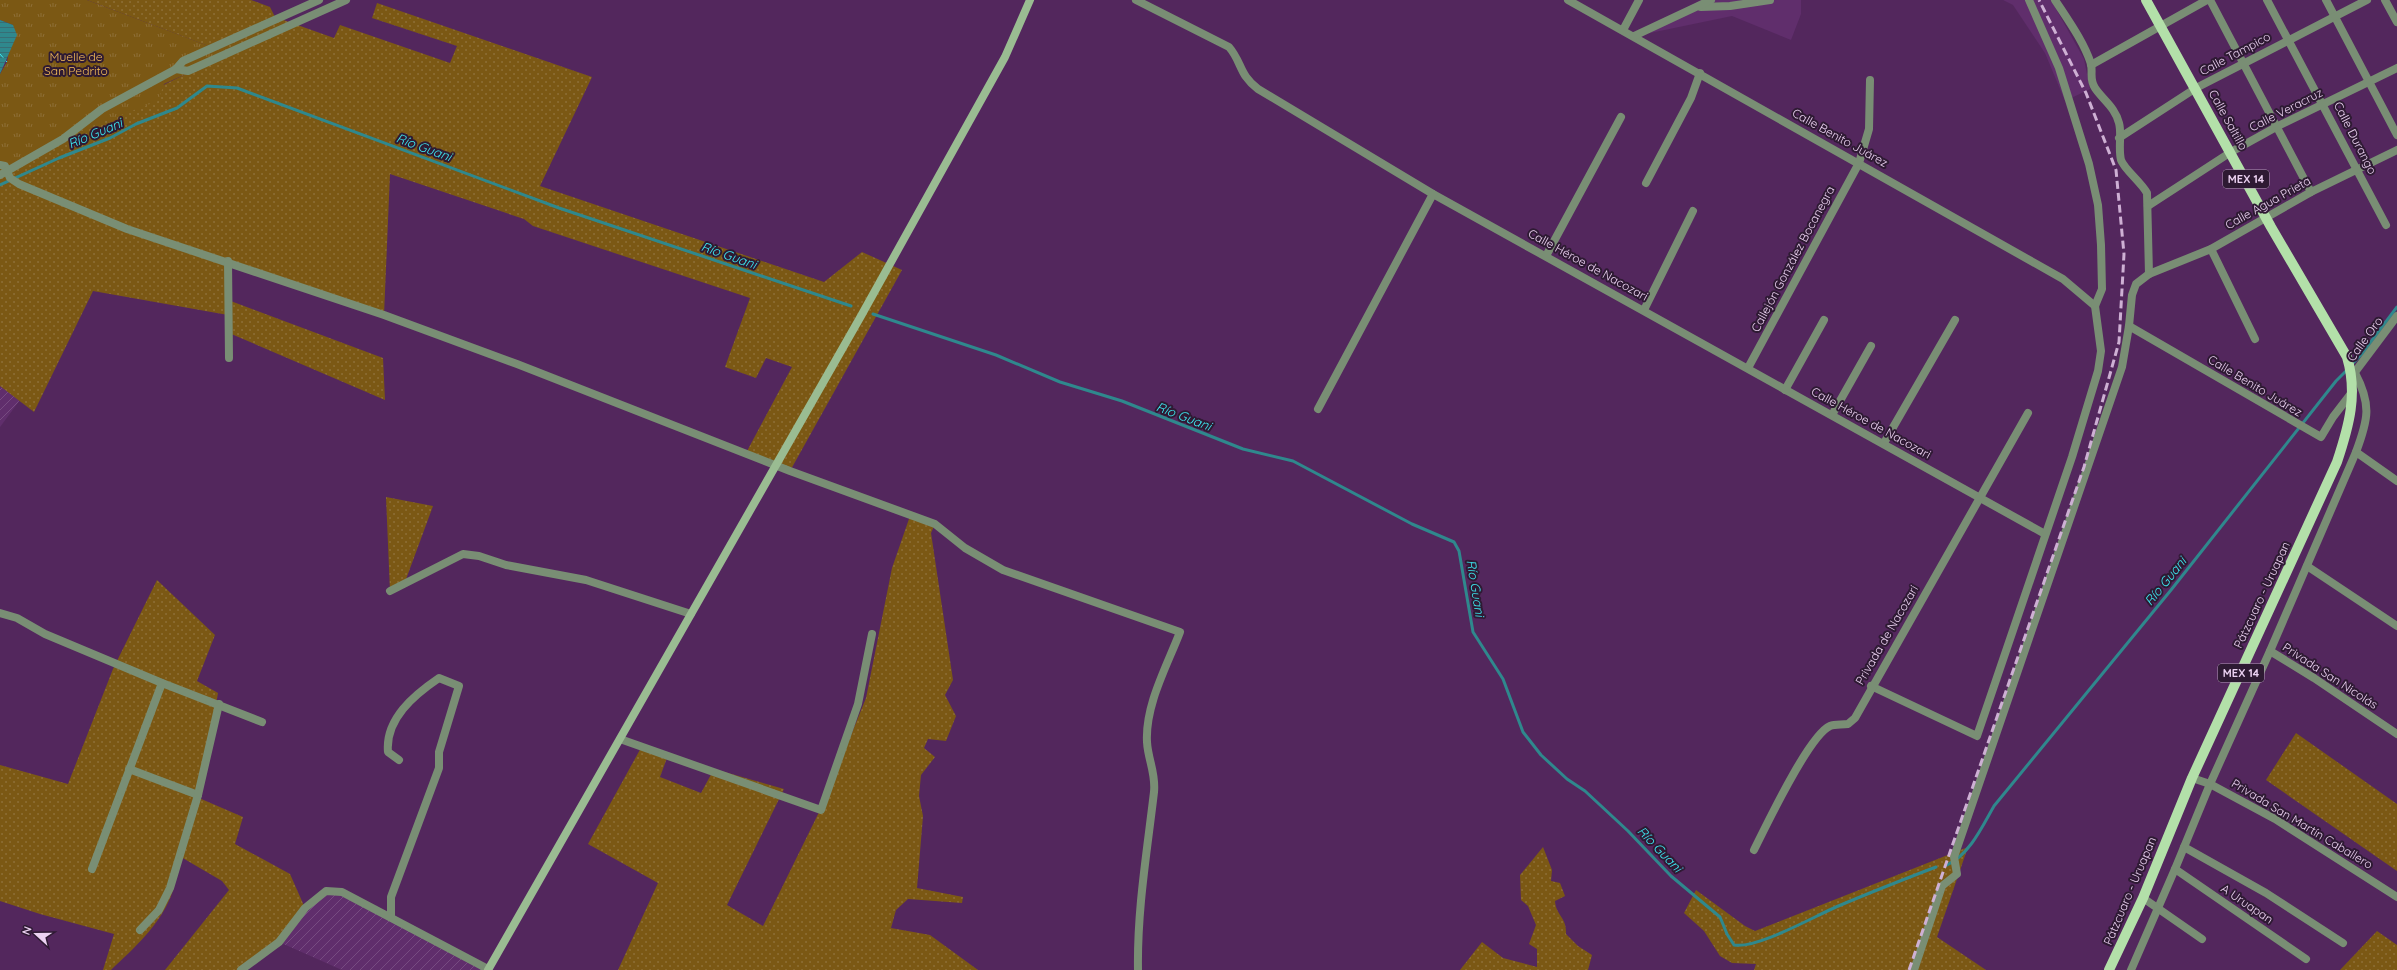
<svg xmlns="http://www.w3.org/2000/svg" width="2397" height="970" font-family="Quicksand,sans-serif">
	<defs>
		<pattern id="industrial-furrows" width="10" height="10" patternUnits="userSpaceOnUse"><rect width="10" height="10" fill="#602e6c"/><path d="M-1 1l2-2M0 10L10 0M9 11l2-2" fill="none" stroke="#774b81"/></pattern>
		<pattern id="grass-dots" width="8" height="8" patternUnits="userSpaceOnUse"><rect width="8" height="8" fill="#7b5814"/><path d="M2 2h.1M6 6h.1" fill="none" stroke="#8e6f37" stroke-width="1.8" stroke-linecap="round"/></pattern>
		<pattern id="park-tufts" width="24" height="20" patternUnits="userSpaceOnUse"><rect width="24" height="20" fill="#7b5814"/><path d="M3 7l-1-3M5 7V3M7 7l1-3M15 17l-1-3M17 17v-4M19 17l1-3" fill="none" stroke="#8e6f37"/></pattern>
		<pattern id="water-rules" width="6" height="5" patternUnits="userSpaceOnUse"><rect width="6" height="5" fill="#2f888d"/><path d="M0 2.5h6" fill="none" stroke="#376e75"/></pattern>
	</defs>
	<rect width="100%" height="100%" fill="#53275d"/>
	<g fill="#602e6c">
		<path d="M 1701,0 L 1801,0 L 1801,14 L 1791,40 L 1732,16 L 1650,33 L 1674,14 Z"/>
		<path d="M 2003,0 L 2051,0 L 2084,59 L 2090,89 L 2065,101 L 2045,53 L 2013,5 Z"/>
	</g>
	<g fill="url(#industrial-furrows)">
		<path d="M 0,386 L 20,400 L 0,427 Z"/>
		<path d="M 326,891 L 342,892 L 488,970 L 342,970 L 279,942 Z"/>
	</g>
	<g fill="url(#grass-dots)">
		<path d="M 87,0 L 251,0 L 270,7 L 275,17 L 334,38 L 340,25 L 450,63 L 457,46 L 372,18 L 377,3 L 592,77 L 540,186 L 824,282 L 862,252 L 902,270 L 790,471 L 746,453 L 792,367 L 766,358 L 756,378 L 725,367 L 750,298 L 533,226 L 524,219 L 390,174 L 384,315 L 228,262 L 228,300 L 383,358 L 385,400 L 229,333 L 228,315 L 93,291 L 34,412 L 0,386 L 0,165 L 194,70 L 211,47 Z"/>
		<path d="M 386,497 L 433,506 L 405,582 L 390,591 Z"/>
		<path d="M 910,516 L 935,524 L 931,533 L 953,680 L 945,695 L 956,716 L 946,741 L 928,739 L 924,748 L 935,757 L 921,775 L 919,796 L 923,816 L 917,888 L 963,897 L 962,903 L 908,899 L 896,910 L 891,928 L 930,935 L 978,970 L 618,970 L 658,883 L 588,844 L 642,746 L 667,758 L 660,777 L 701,793 L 714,769 L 784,789 L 727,905 L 763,926 L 824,802 L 866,698 L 892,568 Z"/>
		<path d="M 157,580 L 215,635 L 197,681 L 218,693 L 199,798 L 243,817 L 235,844 L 290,874 L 305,908 L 279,942 L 241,970 L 165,970 L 229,890 L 222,881 L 181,857 C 178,869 176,883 171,896 C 159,926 134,948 111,970 L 103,970 L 114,934 L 40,914 L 0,901 L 0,765 L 68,784 L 113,669 Z"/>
		<path d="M 2296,733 L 2397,804 L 2397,871 L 2266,780 Z"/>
		<path d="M 1543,847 L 1552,870 L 1551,881 L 1560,883 L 1565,896 L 1555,901 C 1556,916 1567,917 1566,934 L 1578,946 L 1592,955 L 1588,970 L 1460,970 L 1482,942 L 1503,958 L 1537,967 L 1537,949 L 1529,944 L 1536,925 L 1528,906 L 1521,900 L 1520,875 Z"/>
		<path d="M 1968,847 L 1937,937 L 1986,970 L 1754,970 L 1756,964 L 1732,963 L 1720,956 L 1704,931 L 1684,913 L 1696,890 L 1745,926 L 1755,931 Z"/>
		<path d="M 2377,931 L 2397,945 L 2397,970 L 2340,970 Z"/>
	</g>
	<path fill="url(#park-tufts)" d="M 0,0 L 87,0 L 230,54 L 164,84 L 158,101 L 60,138 L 5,166 L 0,165 L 0,74 L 7,62 L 13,25 L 0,20 Z"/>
	<path fill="url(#water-rules)" d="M 0,20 L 13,25 L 17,35 L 0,74 Z"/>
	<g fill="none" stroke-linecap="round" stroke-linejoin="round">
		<g stroke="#2f888d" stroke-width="3">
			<path d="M 0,185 L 59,158 L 110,138 L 136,124 L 177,108 L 207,86 L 237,88 L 559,208 L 851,306"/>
			<path d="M 873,314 L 996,355 L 1060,382 L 1122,401 L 1243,449 L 1293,461 L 1412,524 L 1454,542 L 1459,551 L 1473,632 L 1503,679 L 1523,732 L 1541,755 L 1567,779 L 1585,791 L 1628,831 L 1671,876 L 1720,917 L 1727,934 L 1734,945 C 1757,949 1813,917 1836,907 C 1869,893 1902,880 1936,867"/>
			<path d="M 2351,365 L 2361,355 L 2397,307"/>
			<path d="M 1947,865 C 1970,854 1982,827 1994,806 L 2171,590 L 2336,381 L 2348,369"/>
		</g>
		<path stroke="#3de9f1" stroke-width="1" stroke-dasharray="5 4" stroke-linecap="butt" d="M 0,54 L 7,62"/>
		<g stroke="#798e74" stroke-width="8">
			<path d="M 1136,0 L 1229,47 C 1242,62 1239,75 1258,89 L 1433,194 L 2045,534"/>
			<path d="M 1568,0 L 2063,279 L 2095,306"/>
			<path d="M 2055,0 C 2068,20 2084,42 2091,64 C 2093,73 2089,79 2095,88 C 2103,100 2115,107 2119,123 C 2122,134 2118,148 2121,160 C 2124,169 2141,182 2147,193 L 2149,274"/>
			<path d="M 2210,0 L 2311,192"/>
			<path d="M 2267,0 L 2386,225"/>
			<path d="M 2326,0 L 2397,135"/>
			<path d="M 2385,0 L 2397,22"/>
			<path d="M 1701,7 L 1730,6 L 1770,0"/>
			<path d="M 1623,30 L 1639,0"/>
			<path d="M 1634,36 L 1711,0"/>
			<path d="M 2091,65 L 2207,0"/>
			<path d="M 176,69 L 188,71 L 346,0"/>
			<path d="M 2119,138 L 2196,88 L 2367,0"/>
			<path d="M 0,165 L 5,166 L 10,178 L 19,184 L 127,229 L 384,315 L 517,364 L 790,471 L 935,524 L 965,548 L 1003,570 L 1180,632 C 1167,666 1145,705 1147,742 C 1148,760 1156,773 1154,792 C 1147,852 1137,910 1138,970"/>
			<path d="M 0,175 L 63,139 L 102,109 L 176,69 L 183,61 L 319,0"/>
			<path d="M 1646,183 L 1691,98 L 1700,73"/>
			<path d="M 2148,206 L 2231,152 L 2278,126 L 2397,68"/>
			<path d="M 2211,249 L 2255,339"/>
			<path d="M 1546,256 L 1621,117"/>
			<path d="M 228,261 L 229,358"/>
			<path d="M 1644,310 L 1693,211"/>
			<path d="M 2129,326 L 2321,437 L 2333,417 L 2353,391"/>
			<path d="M 1748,368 L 1859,163 L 1869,129 L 1870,80"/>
			<path d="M 2352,376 L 2397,316"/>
			<path d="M 1785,390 L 1824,320"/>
			<path d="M 1318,409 L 1433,194"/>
			<path d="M 1832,415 L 1871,346"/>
			<path d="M 1884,443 L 1955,320"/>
			<path d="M 2356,452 L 2397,481"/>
			<path d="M 2307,566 L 2397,626"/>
			<path d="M 390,591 L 463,554 L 479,556 L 506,565 L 586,580 L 691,614"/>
			<path d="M 0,613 L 17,618 L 45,634 L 162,683 L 262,722"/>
			<path d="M 2270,651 L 2314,678 L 2397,734"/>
			<path d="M 1871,686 L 1977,736 L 2072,457 L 2098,371 L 2101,351 L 2095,306 L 2102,289 L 2101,245 L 2098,205 L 2089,164 L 2059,68 L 2029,0"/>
			<path d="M 620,739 L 821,810 L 858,704 L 872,634"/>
			<path d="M 129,769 L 198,795"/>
			<path d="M 2192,778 L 2210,784 L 2275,819 L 2397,897"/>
			<path d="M 2184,847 L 2266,893 L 2343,943"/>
			<path d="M 1754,850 C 1766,826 1809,735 1830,726 C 1835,724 1842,725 1848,724 L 1855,718 L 2028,413"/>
			<path d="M 92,869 L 162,683"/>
			<path d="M 2175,869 L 2306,959"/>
			<path d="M 2143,898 L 2202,939"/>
			<path d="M 391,917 L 391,897 L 439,768 L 439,752 L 459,686 L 439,678 C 414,695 385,719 388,752 L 399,760"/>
			<path d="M 140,930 L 159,910 L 170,888 L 198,795 L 219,704"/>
			<path d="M 241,970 L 279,942 L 305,908 L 326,891 L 342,892 L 488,969"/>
			<path d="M 1914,970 L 1942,886 L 1957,874 L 1954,857 L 2122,367 L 2129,326 L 2132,295 L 2136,284 L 2149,274 L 2211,249 L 2311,192 L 2397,150"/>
			<path d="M 2131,970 L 2175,869 L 2210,784 L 2270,651 L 2356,452 C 2368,420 2372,405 2355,373"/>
		</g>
		<path stroke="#9abc92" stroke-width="8" d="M 488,970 L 861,316 L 1005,57 L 1030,0"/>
		<path stroke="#b3e0a9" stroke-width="10" d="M 2109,970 L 2143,898 L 2192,778 L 2337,462 C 2349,426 2358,394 2347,357 L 2271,227 L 2146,0"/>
		<path stroke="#ceb0d4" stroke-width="3" stroke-dasharray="8 4" stroke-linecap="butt" d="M 1909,970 L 2084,467 L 2119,342 L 2124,254 L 2116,170 L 2086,93 L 2039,0"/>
	</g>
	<g text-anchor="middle" stroke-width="4" stroke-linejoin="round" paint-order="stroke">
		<g fill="#2e1a33" stroke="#b39bb9" stroke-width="1">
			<rect x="2223" y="170" width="46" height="18" rx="3"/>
			<rect x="2218" y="664" width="46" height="18" rx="3"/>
		</g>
		<g font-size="11" font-weight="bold" fill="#ecd2f2">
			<text x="2246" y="183">MEX 14</text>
			<text x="2241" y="677">MEX 14</text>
		</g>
		<g font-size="12" fill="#ecd2f2" stroke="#2e1a33">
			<text transform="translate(2235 54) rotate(-28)" y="4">Calle Tampico</text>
			<text transform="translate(2286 110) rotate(-27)" y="4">Calle Veracruz</text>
			<text transform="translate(2228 120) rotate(61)" y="4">Calle Saltillo</text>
			<text transform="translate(1840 138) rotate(29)" y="4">Calle Benito Juárez</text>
			<text transform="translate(2355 138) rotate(63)" y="4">Calle Durango</text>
			<text transform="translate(2268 203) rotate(-29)" y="4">Calle Agua Prieta</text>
			<text transform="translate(1793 259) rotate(-62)" y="4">Callejón González Bocanegra</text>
			<text transform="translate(1588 265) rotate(29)" y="4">Calle Héroe de Nacozari</text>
			<text transform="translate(2365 339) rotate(-54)" y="4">Calle Oro</text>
			<text transform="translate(2255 386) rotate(31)" y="4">Calle Benito Juárez</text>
			<text transform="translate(1871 423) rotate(29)" y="4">Calle Héroe de Nacozari</text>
			<text transform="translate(2262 595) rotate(-65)" y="4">Pátzcuaro - Uruapan</text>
			<text transform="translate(1887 635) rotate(-60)" y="4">Privada de Nacozari</text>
			<text transform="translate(2330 676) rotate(33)" y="4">Privada San Nicolás</text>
			<text transform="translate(2302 824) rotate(31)" y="4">Privada San Martín Caballero</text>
			<text transform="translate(2130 891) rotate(-67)" y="4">Pátzcuaro - Uruapan</text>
			<text transform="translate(2247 904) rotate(34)" y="4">A Uruapan</text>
		</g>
		<g font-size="12" fill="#f7be5a" stroke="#2e1a33">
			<text x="76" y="61">Muelle de<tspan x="76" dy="14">San Pedrito</tspan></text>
		</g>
		<g font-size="13" font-style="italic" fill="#3de9f1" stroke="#2e1a33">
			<text transform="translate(95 133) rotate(-23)" y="5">Río Guani</text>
			<text transform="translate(424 147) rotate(20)" y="5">Río Guani</text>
			<text transform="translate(729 255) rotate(19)" y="5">Río Guani</text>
			<text transform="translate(1184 416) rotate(21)" y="5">Río Guani</text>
			<text transform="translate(2165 581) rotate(-51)" y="5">Río Guani</text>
			<text transform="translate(1476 588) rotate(81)" y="5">Río Guani</text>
			<text transform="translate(1660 849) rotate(46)" y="5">Río Guani</text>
		</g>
	</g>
	<g transform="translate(36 934) rotate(291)" stroke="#2e1a33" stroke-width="3" paint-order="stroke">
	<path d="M0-3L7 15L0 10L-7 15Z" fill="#ecd2f2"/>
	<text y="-6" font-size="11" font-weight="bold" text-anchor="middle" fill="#ecd2f2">N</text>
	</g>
</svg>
